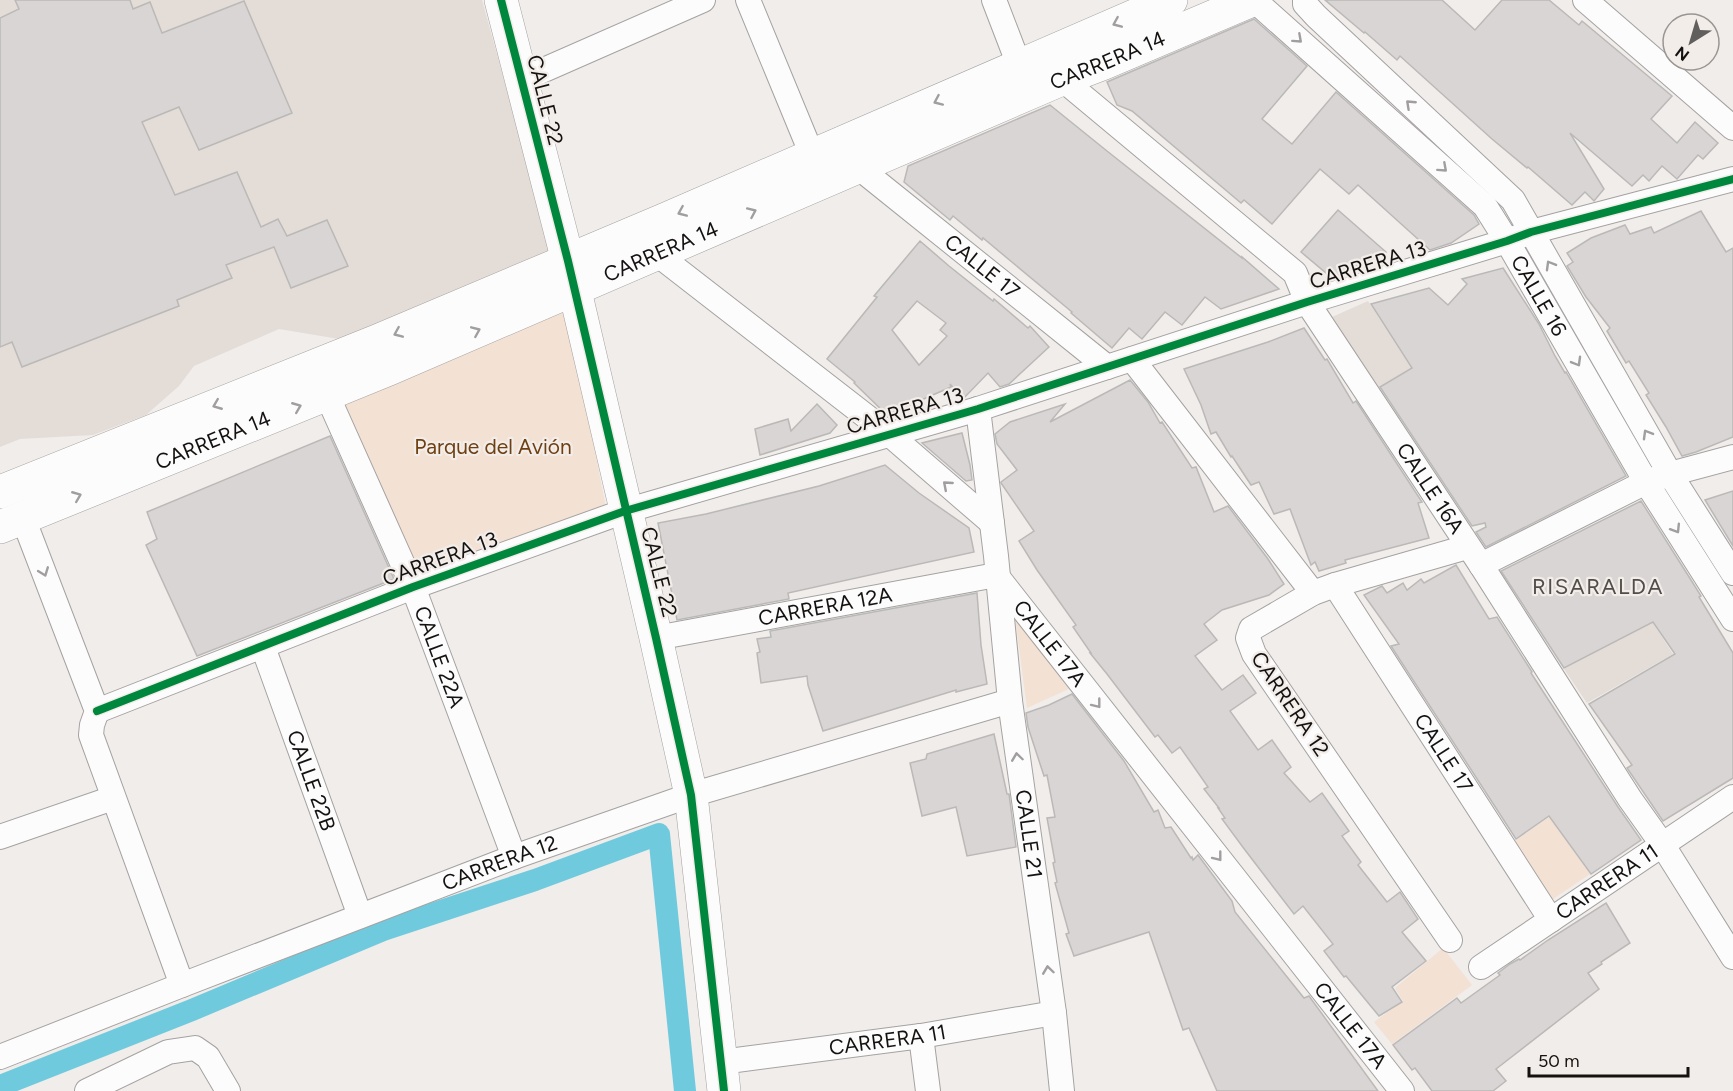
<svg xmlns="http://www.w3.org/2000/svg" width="1733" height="1091" font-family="Figtree,sans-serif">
	<rect width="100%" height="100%" fill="#f0edeb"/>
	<g fill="#e4ddd7">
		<path d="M 0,0 L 482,0 L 552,255 L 351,341 L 279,329 L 194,366 L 179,386 L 146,415 L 93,435 L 20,439 L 0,447 Z"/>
		<path d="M 1368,301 L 1411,368 L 1378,388 L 1332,317 Z"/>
		<path d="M 1653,623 L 1673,654 L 1587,703 L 1564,669 Z"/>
	</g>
	<g fill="#f3e1d4">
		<path d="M 567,309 L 607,513 L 417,574 L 344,402 Z"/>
		<path d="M 1015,617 L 1073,687 L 1027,708 Z"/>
		<path d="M 1549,817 L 1590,874 L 1544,905 L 1506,847 Z"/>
		<path d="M 1443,948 L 1472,985 L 1392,1044 L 1374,1022 L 1403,1001 L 1395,988 Z"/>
	</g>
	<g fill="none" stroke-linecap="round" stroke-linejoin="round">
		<path stroke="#70cade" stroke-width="22" d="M 0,1086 L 192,1010 L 383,930 L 535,880 L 659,834 L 685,1091"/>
	</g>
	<g fill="#d8d5d4" stroke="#bbb9b7" stroke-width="1.5" fill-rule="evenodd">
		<path d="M 15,0 L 130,0 L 133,9 L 150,2 L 162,33 L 244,1 L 292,113 L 199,150 L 179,107 L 142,122 L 175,195 L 237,172 L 261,227 L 278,219 L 287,236 L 327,220 L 348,266 L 291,288 L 274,247 L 226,265 L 232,278 L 177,300 L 179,306 L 22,367 L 12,342 L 0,347 L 0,18 L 19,9 Z"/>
		<path d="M 1325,0 L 1442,0 L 1475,30 L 1502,0 L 1549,0 L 1579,25 L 1582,21 L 1672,96 L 1651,119 L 1677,143 L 1695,122 L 1718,143 L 1703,159 L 1698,155 L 1677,179 L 1662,166 L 1649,181 L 1643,175 L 1632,186 L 1570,133 L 1604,189 L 1594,201 L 1585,192 L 1572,205 L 1528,167 L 1527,168 L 1492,139 L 1400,56 L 1397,60 L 1365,32 L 1364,33 Z"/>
		<path d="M 1254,19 L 1307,66 L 1262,119 L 1292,144 L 1336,92 L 1474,215 L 1479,224 L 1451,243 L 1430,250 L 1358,185 L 1349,194 L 1320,169 L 1272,224 L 1244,200 L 1241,203 L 1132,111 L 1117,105 L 1107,82 Z"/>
		<path d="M 1050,105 L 1107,151 L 1242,258 L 1242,257 L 1279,289 L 1221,309 L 1205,297 L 1182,325 L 1165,312 L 1142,339 L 1129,328 L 1112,348 L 1071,313 L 1072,312 L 983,238 L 982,240 L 953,216 L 950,220 L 904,182 L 908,166 Z"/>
		<path d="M 1338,210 L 1386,252 L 1332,278 L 1301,252 Z"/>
		<path d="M 1701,211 L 1726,252 L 1733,248 L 1733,437 L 1696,452 L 1682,456 L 1666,427 L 1646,395 L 1649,393 L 1629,361 L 1626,363 L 1607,331 L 1610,328 L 1586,297 L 1567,266 L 1573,262 L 1567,253 L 1591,238 L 1625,225 L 1630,234 L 1651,227 L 1654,233 Z"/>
		<path d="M 920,241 L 949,266 L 993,301 L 994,299 L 1028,328 L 1030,326 L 1049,347 L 1009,384 L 1000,387 L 988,373 L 963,399 L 950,384 L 951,387 L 887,415 L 854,383 L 855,382 L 827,359 L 877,297 L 874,296 ZM 917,301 L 946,323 L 940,330 L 947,336 L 919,365 L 892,330 Z"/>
		<path d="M 1503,268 L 1539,324 L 1555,356 L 1565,373 L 1566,372 L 1626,476 L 1486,547 L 1476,532 L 1486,527 L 1485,523 L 1472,526 L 1380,387 L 1412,368 L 1371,304 L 1429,288 L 1448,305 L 1467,284 L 1462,279 Z"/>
		<path d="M 1304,328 L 1325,360 L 1327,359 L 1353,403 L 1356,401 L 1422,502 L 1418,503 L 1429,538 L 1345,560 L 1346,563 L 1319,571 L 1315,562 L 1311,565 L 1290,509 L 1274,514 L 1259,482 L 1251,485 L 1232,456 L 1231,457 L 1216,432 L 1211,434 L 1201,405 L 1184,369 L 1268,342 Z"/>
		<path d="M 1130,380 L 1148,402 L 1160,423 L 1162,422 L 1192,468 L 1196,467 L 1214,512 L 1228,506 L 1268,559 L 1284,584 L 1269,595 L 1222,610 L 1204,624 L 1217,640 L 1195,656 L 1222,690 L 1243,675 L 1256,693 L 1230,711 L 1258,750 L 1272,740 L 1291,767 L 1284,773 L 1310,802 L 1322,793 L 1349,831 L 1342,836 L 1361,862 L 1358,865 L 1387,902 L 1400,892 L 1418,919 L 1402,932 L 1426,961 L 1392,987 L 1402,1002 L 1379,1016 L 1346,976 L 1344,977 L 1324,951 L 1333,944 L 1303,906 L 1294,914 L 1245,850 L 1222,819 L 1225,818 L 1218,808 L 1219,808 L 1204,789 L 1208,787 L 1180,747 L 1172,753 L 1158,735 L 1155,737 L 1107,674 L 1090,653 L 1091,653 L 1073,627 L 1076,625 L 1037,570 L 1019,541 L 1034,531 L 1001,483 L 1001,482 L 1017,470 L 997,444 L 995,434 L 1010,422 L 1065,404 L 1050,422 Z"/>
		<path d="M 817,404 L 837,425 L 830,433 L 760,455 L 755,429 L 788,419 L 791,431 Z"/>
		<path d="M 962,433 L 970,465 L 972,480 L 966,481 L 922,443 Z"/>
		<path d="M 330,436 L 394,579 L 197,656 L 146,545 L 157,539 L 147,512 Z"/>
		<path d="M 885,465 L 919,493 L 969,528 L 974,552 L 788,593 L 789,599 L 677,620 L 658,523 L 706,514 L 819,486 Z"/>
		<path d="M 1733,491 L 1733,546 L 1705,500 Z"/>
		<path d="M 1641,501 L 1691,580 L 1701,596 L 1699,597 L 1733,653 L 1733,778 L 1663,821 L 1627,768 L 1632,765 L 1589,704 L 1675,654 L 1653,622 L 1564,668 L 1501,571 Z"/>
		<path d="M 1456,565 L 1489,619 L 1497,617 L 1532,672 L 1531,673 L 1618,807 L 1641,840 L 1591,874 L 1549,816 L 1516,839 L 1391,646 L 1399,644 L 1364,595 L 1382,586 L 1387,593 L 1403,583 L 1407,590 L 1421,579 L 1424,583 Z"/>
		<path d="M 977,593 L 981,645 L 987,684 L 956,692 L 956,690 L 823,731 L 808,685 L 807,676 L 761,683 L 757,653 L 760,652 L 757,639 L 771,637 L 770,631 Z"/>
		<path d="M 1072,694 L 1124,761 L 1154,812 L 1158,810 L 1165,828 L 1171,827 L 1191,858 L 1192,857 L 1193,860 L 1198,855 L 1232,901 L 1235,912 L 1304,998 L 1309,996 L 1378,1091 L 1217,1091 L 1189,1028 L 1183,1030 L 1149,932 L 1074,956 L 1066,934 L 1069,933 L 1055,883 L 1057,882 L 1053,863 L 1055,862 L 1047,818 L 1055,817 L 1047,775 L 1044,776 L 1028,727 L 1026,713 L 1049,705 Z"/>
		<path d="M 994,734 L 1007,794 L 1009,794 L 1016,847 L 967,856 L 956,807 L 922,816 L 910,763 L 926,759 L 927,754 Z"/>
		<path d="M 1606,903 L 1630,943 L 1601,962 L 1602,964 L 1588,973 L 1599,989 L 1496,1069 L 1506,1081 L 1493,1091 L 1432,1091 L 1415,1068 L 1412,1070 L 1393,1045 L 1457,998 L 1461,1003 L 1500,975 L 1498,973 L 1510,964 L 1519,959 L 1520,960 L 1548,940 Z"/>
	</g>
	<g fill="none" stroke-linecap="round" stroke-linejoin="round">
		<g stroke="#a5a2a1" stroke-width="26">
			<g id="street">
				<path d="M 748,0 L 812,155"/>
				<path d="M 994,0 L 1019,65"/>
				<path id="s1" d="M 1254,0 L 1485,206 L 1507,241 L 1646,482 L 1733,619"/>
				<path d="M 1305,0 L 1305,4 L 1316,16 L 1513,200 L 1670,474 L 1733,573"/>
				<path d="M 1585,0 L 1733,128"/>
				<path id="s2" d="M 1062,79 L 1295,273 L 1307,302 L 1481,565 L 1630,799 L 1662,844 L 1733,957"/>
				<path d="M 521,80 L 703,0"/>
				<path id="s3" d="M 858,167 L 1107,367"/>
				<path d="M 657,254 L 889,434 L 992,523"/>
				<path d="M 1132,359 L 1313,593"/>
				<path id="s4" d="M 327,395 L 413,587 L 514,857"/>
				<path id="s5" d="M 978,409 L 996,556 L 1010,701 L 1054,1013 L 1062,1091"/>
				<path d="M 23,518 L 97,711 L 92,725 L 91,735 L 182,985"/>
				<path d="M 1481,565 L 1646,482 L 1670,474 L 1733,457"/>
				<path id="s6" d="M 996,575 L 1402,1091"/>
				<path id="s7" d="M 1335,585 L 1551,920"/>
				<path id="s8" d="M 656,638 L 996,575"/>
				<path id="s9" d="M 263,647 L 360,916"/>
				<path d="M 97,711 L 413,587 L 625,511 L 978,409 L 1307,302 L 1507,241 L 1531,232 L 1733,179"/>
				<path d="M 0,837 L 113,798"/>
				<path d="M 1450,940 L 1254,654 L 1248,638 L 1251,629 L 1313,593 L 1335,585 L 1467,547"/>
				<path id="s10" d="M 1481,967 L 1733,797"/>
				<path d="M 921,1036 L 928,1091"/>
				<path id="s11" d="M 0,1057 L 182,985 L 514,857 L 691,795 L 1010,701"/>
				<path id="s12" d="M 721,1062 L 921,1036 L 1054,1013"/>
				<path d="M 87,1091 L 168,1052 L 195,1048 L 208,1057 L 228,1091"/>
			</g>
		</g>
		<g stroke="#a5a2a1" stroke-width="34">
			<g id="secondary">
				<path d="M 501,0 L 568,261 L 656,638 L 691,795 L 724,1091"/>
				<path d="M 0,492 L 377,341 L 664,220 L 1171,0"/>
				<path id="s13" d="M 0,527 L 389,369 L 1062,79 L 1104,63 L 1252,0"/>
			</g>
		</g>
		<use href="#street" stroke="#fdfcfc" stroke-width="24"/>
		<use href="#secondary" stroke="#fdfcfc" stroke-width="33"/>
		<g stroke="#f2ede9" stroke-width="11">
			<g id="cycleway">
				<path d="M 501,0 L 568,261 L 656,638 L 691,795 L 724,1091"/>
				<path d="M 97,711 L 413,587 L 625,511 L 978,409 L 1307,302 L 1507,241 L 1531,232 L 1733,179"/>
			</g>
		</g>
		<use href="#cycleway" stroke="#00873e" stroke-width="8"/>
	</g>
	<defs><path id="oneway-chevron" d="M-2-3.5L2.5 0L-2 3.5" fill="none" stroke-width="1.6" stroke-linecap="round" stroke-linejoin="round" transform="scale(1.5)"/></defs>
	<g stroke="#a09e9e">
		<use href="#oneway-chevron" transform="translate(1117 23) rotate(157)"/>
		<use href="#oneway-chevron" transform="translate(1298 39) rotate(42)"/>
		<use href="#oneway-chevron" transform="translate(938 101) rotate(156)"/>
		<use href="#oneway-chevron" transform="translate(1410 104) rotate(-137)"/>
		<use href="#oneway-chevron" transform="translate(1443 168) rotate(42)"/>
		<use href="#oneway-chevron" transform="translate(682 212) rotate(157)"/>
		<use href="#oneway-chevron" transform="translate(752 212) rotate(-24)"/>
		<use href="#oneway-chevron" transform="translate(1550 265) rotate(-120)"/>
		<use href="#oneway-chevron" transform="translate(476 331) rotate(-23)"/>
		<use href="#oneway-chevron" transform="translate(398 333) rotate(157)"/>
		<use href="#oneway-chevron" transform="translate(1577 362) rotate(60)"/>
		<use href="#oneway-chevron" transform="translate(217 405) rotate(158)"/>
		<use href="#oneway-chevron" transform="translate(297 407) rotate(-22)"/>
		<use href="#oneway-chevron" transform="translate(1647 434) rotate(-120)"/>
		<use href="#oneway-chevron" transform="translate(947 485) rotate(-139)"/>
		<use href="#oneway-chevron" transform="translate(77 496) rotate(-22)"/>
		<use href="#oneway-chevron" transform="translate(1676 529) rotate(58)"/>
		<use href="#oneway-chevron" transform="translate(44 572) rotate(69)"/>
		<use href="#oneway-chevron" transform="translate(1097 704) rotate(52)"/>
		<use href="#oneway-chevron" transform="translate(1017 757) rotate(-98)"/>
		<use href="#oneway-chevron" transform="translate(1218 857) rotate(52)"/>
		<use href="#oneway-chevron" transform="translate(1048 970) rotate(-98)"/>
	</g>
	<g text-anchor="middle" stroke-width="4.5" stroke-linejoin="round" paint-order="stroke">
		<g font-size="21" fill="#141211" stroke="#f2ede9">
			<text dy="7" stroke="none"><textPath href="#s13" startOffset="1202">CARRERA 14</textPath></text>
			<text transform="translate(545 100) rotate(76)" y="7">CALLE 22</text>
			<text dy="7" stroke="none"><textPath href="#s13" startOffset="716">CARRERA 14</textPath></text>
			<text transform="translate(1368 265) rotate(-17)" y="7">CARRERA 13</text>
			<text dy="7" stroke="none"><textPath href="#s3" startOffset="159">CALLE 17</textPath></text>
			<text dy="7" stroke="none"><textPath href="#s1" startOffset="414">CALLE 16</textPath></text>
			<text transform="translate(905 411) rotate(-16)" y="7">CARRERA 13</text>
			<text dy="7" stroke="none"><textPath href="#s13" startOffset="230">CARRERA 14</textPath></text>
			<text dy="7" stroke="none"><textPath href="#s2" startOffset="558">CALLE 16A</textPath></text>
			<text transform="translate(440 559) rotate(-20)" y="7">CARRERA 13</text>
			<text transform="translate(659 572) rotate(76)" y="7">CALLE 22</text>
			<text dy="7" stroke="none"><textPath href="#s8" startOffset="172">CARRERA 12A</textPath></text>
			<text dy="7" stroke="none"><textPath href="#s6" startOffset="87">CALLE 17A</textPath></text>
			<text dy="7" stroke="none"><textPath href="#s4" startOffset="285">CALLE 22A</textPath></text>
			<text transform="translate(1290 704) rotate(56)" y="7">CARRERA 12</text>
			<text dy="7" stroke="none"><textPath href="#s7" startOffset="200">CALLE 17</textPath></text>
			<text dy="7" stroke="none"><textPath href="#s9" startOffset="142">CALLE 22B</textPath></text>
			<text dy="7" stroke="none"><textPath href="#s5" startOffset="428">CALLE 21</textPath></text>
			<text dy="7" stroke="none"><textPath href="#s11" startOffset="536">CARRERA 12</textPath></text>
			<text dy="7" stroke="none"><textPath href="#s10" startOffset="152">CARRERA 11</textPath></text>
			<text dy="7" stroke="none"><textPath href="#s6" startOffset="573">CALLE 17A</textPath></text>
			<text dy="7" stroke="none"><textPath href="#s12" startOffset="168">CARRERA 11</textPath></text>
		</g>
		<g font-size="21" fill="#6f3f11" stroke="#f2ede9">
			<text x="493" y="454">Parque del Avión</text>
		</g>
		<g font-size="22" letter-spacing="1.5" fill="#514d4a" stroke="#f2ede9">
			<text x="1598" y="594">RISARALDA</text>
		</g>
	</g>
	<g transform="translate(1691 42) rotate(217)"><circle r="28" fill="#f2ede9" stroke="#999593" stroke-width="1.5"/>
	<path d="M0-4.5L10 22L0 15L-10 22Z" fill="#615f5d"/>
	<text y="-9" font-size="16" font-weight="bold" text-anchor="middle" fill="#141211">N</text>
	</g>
	<path d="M1529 1067v9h159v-9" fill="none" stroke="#141211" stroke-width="3"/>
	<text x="1538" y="1067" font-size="18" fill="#141211" stroke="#f2ede9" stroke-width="4.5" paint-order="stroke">50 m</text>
</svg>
